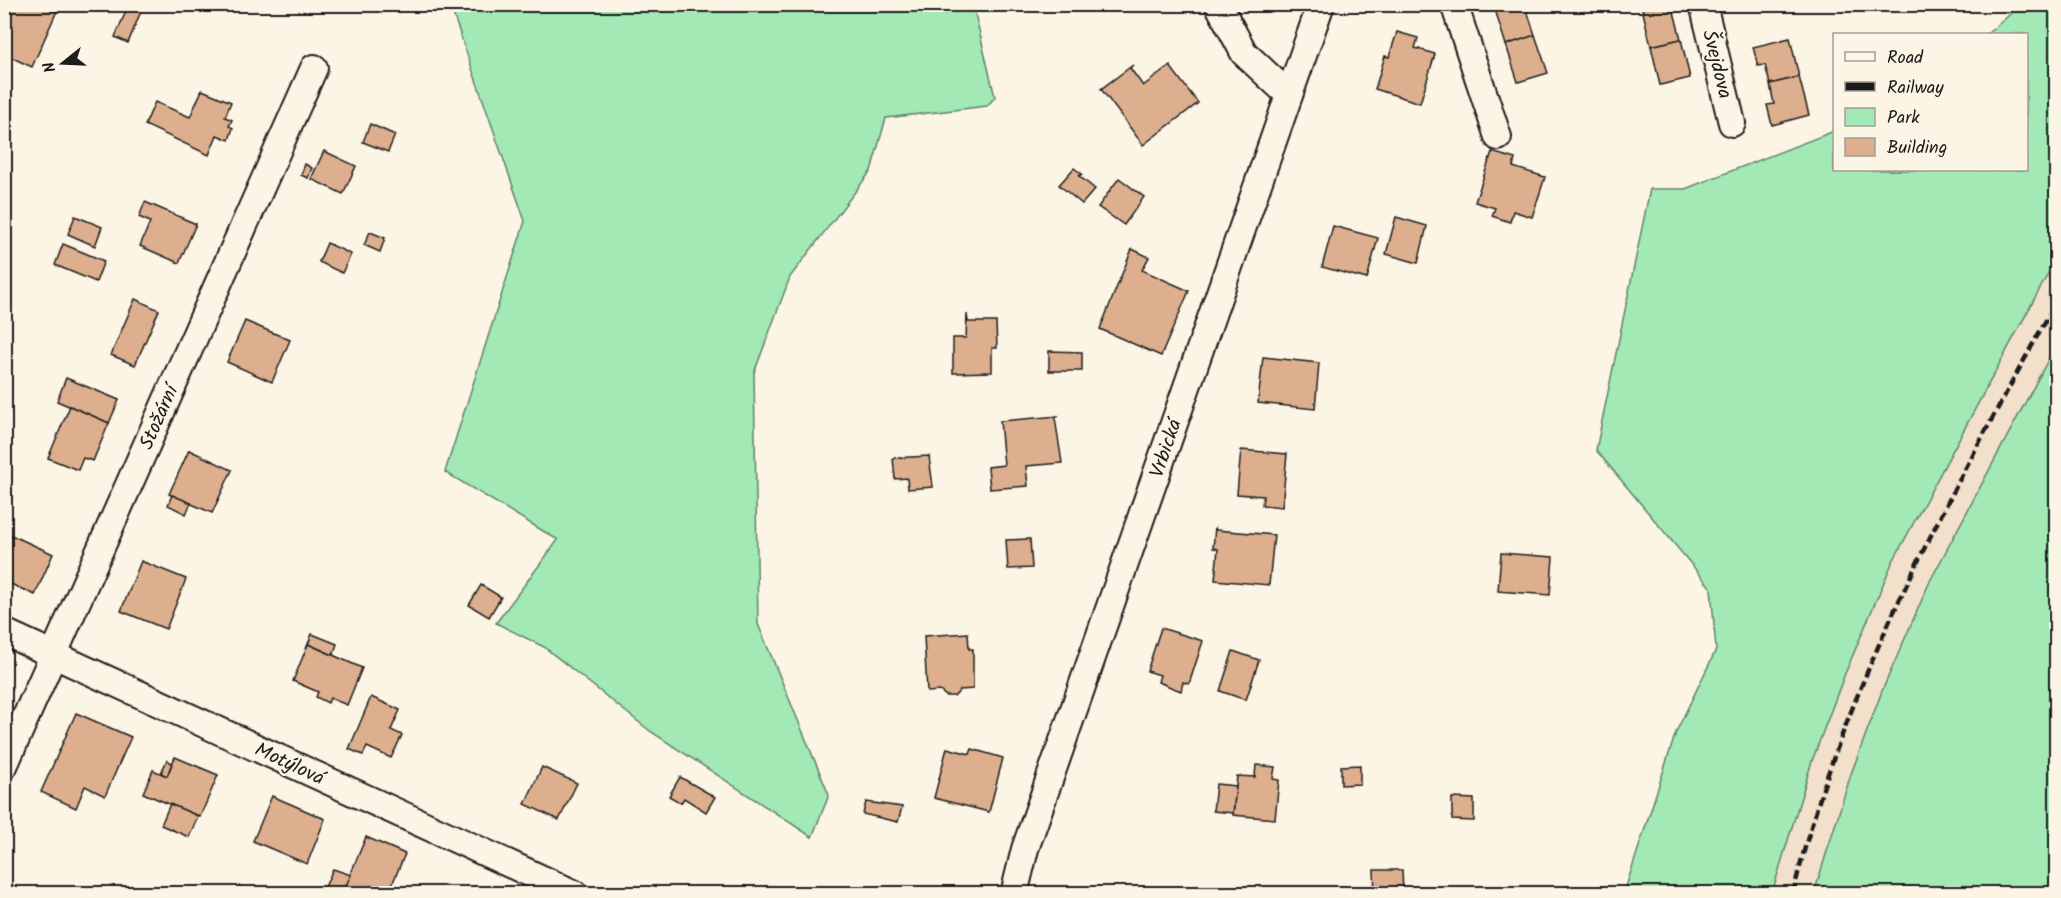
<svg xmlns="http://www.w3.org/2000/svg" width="2061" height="898" font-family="Kalam,sans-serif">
	<rect width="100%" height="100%" fill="#fcf5e5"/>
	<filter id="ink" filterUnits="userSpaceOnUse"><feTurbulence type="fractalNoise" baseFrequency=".0167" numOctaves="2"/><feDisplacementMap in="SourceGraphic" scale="12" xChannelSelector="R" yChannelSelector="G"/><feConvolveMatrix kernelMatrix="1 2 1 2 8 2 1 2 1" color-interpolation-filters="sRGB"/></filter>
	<g filter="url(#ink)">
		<path fill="#f3e0cb" d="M 2056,259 L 2056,345 L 1930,581 L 1882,691 L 1851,774 L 1814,893 L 1772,894 L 1812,761 L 1844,676 L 1892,563 Z"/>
		<g fill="#a2e9b5" stroke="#5f8268" stroke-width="1.5">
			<path d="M 450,5 L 973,5 L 995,97 L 987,106 L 886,118 L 871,171 L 790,277 L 754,373 L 758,624 L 829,795 L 812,837 L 650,731 L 544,647 L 496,623 L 558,540 L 445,472 L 525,221 Z"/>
			<path d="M 2021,5 L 2056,5 L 2056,259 L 1892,563 L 1844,676 L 1812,761 L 1772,893 L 1624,893 L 1676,732 L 1716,650 L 1711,588 L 1596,450 L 1650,189 L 1685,189 L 1834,131 L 1834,170 L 2026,170 L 2026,34 L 1987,34 Z"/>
			<path d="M 2056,345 L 2056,893 L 1814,893 L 1851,774 L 1882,691 L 1930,581 Z"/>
		</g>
		<g fill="#ddaf8e" stroke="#1c1c1c" stroke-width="1.5">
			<path d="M 13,4 L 60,4 L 32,67 L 4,54 L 4,24 Z"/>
			<path d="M 129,4 L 144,4 L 128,43 L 115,37 Z"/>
			<path d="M 1501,4 L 1525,4 L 1535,35 L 1506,45 L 1494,7 Z"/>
			<path d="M 1655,4 L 1672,4 L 1681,39 L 1651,46 L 1642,8 Z"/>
			<path d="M 1397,32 L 1418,38 L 1415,48 L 1435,54 L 1420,103 L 1375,89 L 1385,56 L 1389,57 Z"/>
			<path d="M 1535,35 L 1548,73 L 1518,82 L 1506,45 Z"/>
			<path d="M 1790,38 L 1799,77 L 1770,84 L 1765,65 L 1758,66 L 1753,47 Z"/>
			<path d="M 1681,39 L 1690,78 L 1660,85 L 1651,46 Z"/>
			<path d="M 1133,65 L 1130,68 L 1143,86 L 1170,66 L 1198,103 L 1143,145 L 1101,89 Z"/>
			<path d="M 1799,77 L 1809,115 L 1772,125 L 1767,105 L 1774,104 L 1770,84 Z"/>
			<path d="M 202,90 L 231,102 L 225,117 L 232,120 L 229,126 L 233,128 L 229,140 L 217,135 L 209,155 L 145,125 L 155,102 L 190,117 Z"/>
			<path d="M 370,124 L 395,135 L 388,152 L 363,142 Z"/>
			<path d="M 324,151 L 356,166 L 343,194 L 311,179 Z"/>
			<path d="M 1492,152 L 1515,159 L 1513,167 L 1545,177 L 1532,217 L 1513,211 L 1510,222 L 1492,216 L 1495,208 L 1475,202 Z"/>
			<path d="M 305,164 L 312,168 L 308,178 L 301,175 Z"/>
			<path d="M 1074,168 L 1082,174 L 1079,176 L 1095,189 L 1082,204 L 1059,185 Z"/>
			<path d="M 1119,178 L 1144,197 L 1124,225 L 1098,207 Z"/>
			<path d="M 145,202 L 196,224 L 179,263 L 140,246 L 150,222 L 139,217 Z"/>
			<path d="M 75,216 L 102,227 L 95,246 L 68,234 Z"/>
			<path d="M 1396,217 L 1427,226 L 1418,263 L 1386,254 Z"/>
			<path d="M 1333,226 L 1378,238 L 1367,279 L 1322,267 Z"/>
			<path d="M 370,232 L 385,238 L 380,252 L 364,245 Z"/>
			<path d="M 327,243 L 351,254 L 342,273 L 319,262 Z"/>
			<path d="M 63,244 L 104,261 L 96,282 L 55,265 Z"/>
			<path d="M 1132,249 L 1149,257 L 1142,270 L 1189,291 L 1161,356 L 1100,329 Z"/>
			<path d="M 135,299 L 159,310 L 135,365 L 111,355 Z"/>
			<path d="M 967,314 L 968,322 L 996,322 L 997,348 L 992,348 L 992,372 L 953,373 L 953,338 L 966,338 Z"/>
			<path d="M 245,321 L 290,340 L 272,382 L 227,362 Z"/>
			<path d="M 1049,351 L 1082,352 L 1082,371 L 1049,371 Z"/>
			<path d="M 1263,357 L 1319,363 L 1315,409 L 1258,403 Z"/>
			<path d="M 66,378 L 119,400 L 109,423 L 57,401 Z"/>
			<path d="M 70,406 L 109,423 L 93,461 L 83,458 L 78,470 L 48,458 Z"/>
			<path d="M 1059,416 L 1055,418 L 1062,463 L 1026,466 L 1028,486 L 990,489 L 988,467 L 1004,465 L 1000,421 Z"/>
			<path d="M 189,450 L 232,470 L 212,513 L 169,494 Z"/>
			<path d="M 1241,450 L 1287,454 L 1282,507 L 1262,505 L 1263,496 L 1237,494 Z"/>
			<path d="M 929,456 L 933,487 L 908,489 L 907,478 L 895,479 L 893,458 Z"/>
			<path d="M 172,495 L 191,503 L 186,514 L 168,505 Z"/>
			<path d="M 1215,527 L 1216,530 L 1274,535 L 1269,585 L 1215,580 L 1218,549 L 1213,548 Z"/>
			<path d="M 11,535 L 53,554 L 35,595 L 4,581 L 4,551 Z"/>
			<path d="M 1030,539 L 1032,568 L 1008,569 L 1006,540 Z"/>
			<path d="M 1501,553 L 1553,557 L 1550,595 L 1498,591 Z"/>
			<path d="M 141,561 L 186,579 L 166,629 L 121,611 Z"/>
			<path d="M 481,585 L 501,597 L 489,617 L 469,605 Z"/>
			<path d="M 1161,628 L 1203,641 L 1189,684 L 1183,682 L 1181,691 L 1158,682 L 1160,675 L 1147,671 Z"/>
			<path d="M 968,633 L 969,649 L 973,649 L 973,689 L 960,690 L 955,696 L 946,696 L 940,691 L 927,692 L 924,636 Z"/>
			<path d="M 312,634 L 337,644 L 333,655 L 308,644 Z"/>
			<path d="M 308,644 L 362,668 L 347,705 L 330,698 L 328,703 L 316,697 L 318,692 L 293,681 Z"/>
			<path d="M 1233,651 L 1259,660 L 1246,700 L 1220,691 Z"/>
			<path d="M 371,697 L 400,710 L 391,730 L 402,735 L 391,758 L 367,747 L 363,755 L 349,749 Z"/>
			<path d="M 76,713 L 131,737 L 105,796 L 85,786 L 76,808 L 41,792 Z"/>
			<path d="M 947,748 L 970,754 L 972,749 L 1003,758 L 989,812 L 934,798 Z"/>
			<path d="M 175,757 L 218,775 L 200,817 L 143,793 L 153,770 L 167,776 Z"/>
			<path d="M 167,760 L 172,763 L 167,776 L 161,773 Z"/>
			<path d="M 1256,765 L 1275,767 L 1273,779 L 1279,780 L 1275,819 L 1233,815 L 1237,776 L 1255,777 Z"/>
			<path d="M 1360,765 L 1360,784 L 1341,785 L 1341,766 Z"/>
			<path d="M 542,767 L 577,783 L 559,820 L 525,804 Z"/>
			<path d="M 680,777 L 715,797 L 706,812 L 684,798 L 681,803 L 669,796 Z"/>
			<path d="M 1216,784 L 1236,786 L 1233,813 L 1213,811 Z"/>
			<path d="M 272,796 L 325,819 L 307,864 L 253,841 Z"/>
			<path d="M 1452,798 L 1474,799 L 1474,821 L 1452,820 Z"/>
			<path d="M 866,802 L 902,807 L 898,822 L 863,814 Z"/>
			<path d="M 170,804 L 198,816 L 189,837 L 161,825 Z"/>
			<path d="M 366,837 L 405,854 L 388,894 L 342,894 Z"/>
			<path d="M 333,869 L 351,875 L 342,894 L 322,894 Z"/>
			<path d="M 1374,870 L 1402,870 L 1403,894 L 1375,894 Z"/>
		</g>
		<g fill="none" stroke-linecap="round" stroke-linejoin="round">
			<g stroke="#1c1c1c" stroke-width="30">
				<g id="street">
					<path d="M 1218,4 L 1244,53 L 1288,94"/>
					<path d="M 1454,4 L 1498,137"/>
					<path d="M 1703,4 L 1732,123"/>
					<path d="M 4,632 L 575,894"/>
					<path d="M 4,766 L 314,68"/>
					<path d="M 1014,894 L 1025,849 L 1321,4"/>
				</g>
			</g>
			<use href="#street" stroke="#fcf5e5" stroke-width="26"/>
			<path stroke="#1c1c1c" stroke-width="4.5" stroke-dasharray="9 4.5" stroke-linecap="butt" d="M 1793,894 C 1843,682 1953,490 2056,302"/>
		</g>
	</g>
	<g text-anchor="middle" stroke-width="5" stroke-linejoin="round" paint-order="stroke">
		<g font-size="20" fill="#1c1c1c" stroke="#fcf5e5">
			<text transform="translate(1718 64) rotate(76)" y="7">Švejdova</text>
			<text transform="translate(158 417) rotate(-66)" y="7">Stožární</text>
			<text transform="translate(1165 448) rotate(-71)" y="7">Vrbická</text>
			<text transform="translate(290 763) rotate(25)" y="7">Motýlová</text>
		</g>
	</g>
	<rect width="2061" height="898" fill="none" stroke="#fcf5e5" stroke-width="24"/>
	<rect x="12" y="12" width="2037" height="874" fill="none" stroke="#1c1c1c" stroke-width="2" filter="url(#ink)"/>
	<rect x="1833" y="33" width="195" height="138" fill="#fcf5e5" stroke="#a29e95" stroke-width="1.5"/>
	<rect x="1845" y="52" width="30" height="9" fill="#fcf5e5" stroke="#a29e95" stroke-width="1.5"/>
	<text x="1887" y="63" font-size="18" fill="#1c1c1c">Road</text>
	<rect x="1845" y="82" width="30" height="9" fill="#1c1c1c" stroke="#a29e95" stroke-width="1.5"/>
	<text x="1887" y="93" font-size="18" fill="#1c1c1c">Railway</text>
	<rect x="1845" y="108" width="30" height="18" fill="#a2e9b5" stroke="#a29e95" stroke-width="1.5"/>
	<text x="1887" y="123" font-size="18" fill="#1c1c1c">Park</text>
	<rect x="1845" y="138" width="30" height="18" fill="#ddaf8e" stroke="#a29e95" stroke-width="1.5"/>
	<text x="1887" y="153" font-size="18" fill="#1c1c1c">Building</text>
	<g transform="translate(63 63) rotate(252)" stroke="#fcf5e5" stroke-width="4.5" paint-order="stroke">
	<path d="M0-4.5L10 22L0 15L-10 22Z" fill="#1c1c1c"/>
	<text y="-9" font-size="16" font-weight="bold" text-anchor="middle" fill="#1c1c1c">N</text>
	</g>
</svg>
